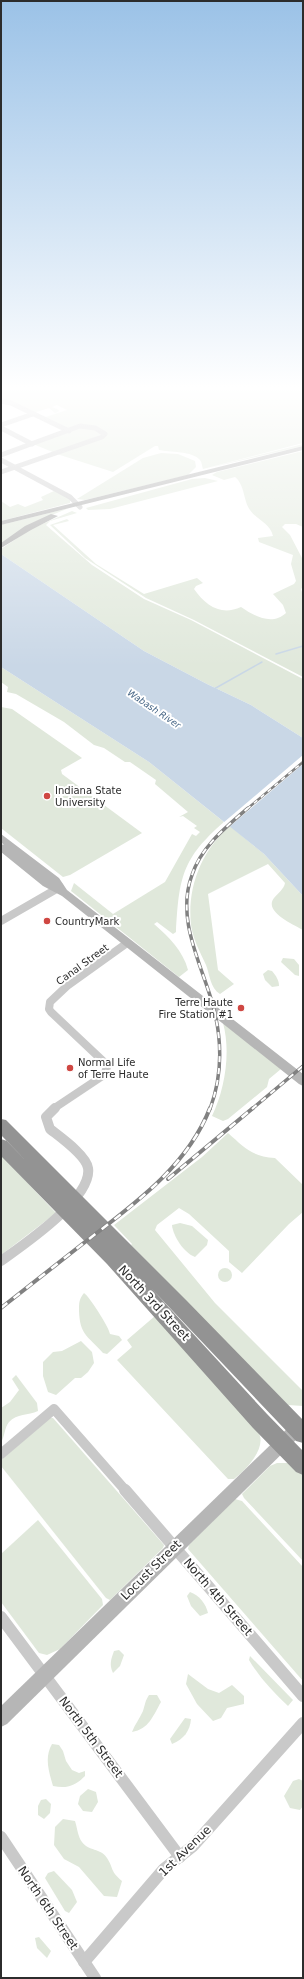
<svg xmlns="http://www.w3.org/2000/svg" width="304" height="1979" font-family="'DejaVu Sans',sans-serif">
	<rect width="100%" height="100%" fill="#fff"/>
	<g fill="#e0e8db">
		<path d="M 1,390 L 303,390 L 303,443 L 203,469 C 202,467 202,462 200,460 C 193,451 169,452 159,450 L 158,446 L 155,446 L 113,472 L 57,454 L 105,436 L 88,425 L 70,430 L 43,418 L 67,410 L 57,405 L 52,407 L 59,410 L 58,412 L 55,413 L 49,408 L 33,413 L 1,400 Z"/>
		<path d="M 84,426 L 103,434 L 55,453 L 33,444 Z"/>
		<path d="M 303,444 L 303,446 L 204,469 Z"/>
		<path d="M 303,451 L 303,527 L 296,524 L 285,524 L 282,527 L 290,535 L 302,558 L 303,587 L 301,589 L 303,595 L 303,677 L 194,620 L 146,598 L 85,558 L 50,525 L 67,519 L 69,521 L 53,525 L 96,564 L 144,594 L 197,578 L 203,583 L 196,586 L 194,589 C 206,606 221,616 241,607 C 254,616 272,626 286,613 L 283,605 L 273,594 L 294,584 L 296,581 L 291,564 L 293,555 L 259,542 L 258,538 L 273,536 C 270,523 257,520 250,510 C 243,500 245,485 235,477 L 224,480 L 212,475 L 217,472 Z"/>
		<path d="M 161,453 L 178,454 L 195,461 L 196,467 L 188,475 L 85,500 L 77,499 L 143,458 Z"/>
		<path d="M 205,478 L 218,481 L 110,509 L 88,510 L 86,508 L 192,479 Z"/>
		<path d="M 54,491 L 63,494 L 70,500 L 70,503 L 1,521 L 1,501 L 10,507 L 18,504 L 25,507 L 43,500 L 41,497 Z"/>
		<path d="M 69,508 L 30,524 L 1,543 L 1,525 Z"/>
		<path d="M 72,511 L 77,513 L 50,521 L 46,525 L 92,565 L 144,599 L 191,620 L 303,679 L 303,738 L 251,705 L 207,684 L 144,651 L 1,554 L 1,549 L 31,529 Z"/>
		<path d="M 1,667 L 149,762 L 224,822 C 182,858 179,878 176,932 L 173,934 L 157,922 L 154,924 C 169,937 183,951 188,970 L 179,977 L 71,891 L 74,883 L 113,914 L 165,882 L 192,834 L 196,836 L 200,832 L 194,828 L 197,826 L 183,816 L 179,817 L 188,812 L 155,784 L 156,780 L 130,762 L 125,762 L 104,748 L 94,745 L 64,722 L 16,694 L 7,692 L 8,687 L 1,682 Z"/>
		<path d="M 1,707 L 12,709 L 82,758 L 61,770 L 62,774 L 142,833 L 70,875 L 63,877 L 1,828 Z"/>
		<path d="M 230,826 L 264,854 L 303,896 L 303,930 C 295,925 263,912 274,898 C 278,893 284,889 285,883 L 268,864 L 208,894 L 218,970 L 234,984 L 220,994 C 210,988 210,975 206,965 C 200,952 193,939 191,925 C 187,888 201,851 230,826 Z"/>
		<path d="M 283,958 L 294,959 L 299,965 L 299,976 L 295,975 L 281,962 Z"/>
		<path d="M 268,970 L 272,971 C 276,976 279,980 279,986 L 272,987 L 265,980 L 263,974 Z"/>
		<path d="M 223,1023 L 281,1069 L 269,1079 L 267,1087 L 228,1119 L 223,1121 L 212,1116 C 225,1089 231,1052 223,1023 Z"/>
		<path d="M 228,1133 C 244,1147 252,1157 275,1158 L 303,1185 L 303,1212 L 289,1224 L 242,1273 L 229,1262 L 229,1251 L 189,1214 L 179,1208 L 157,1225 L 155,1230 L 215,1303 L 303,1391 L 303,1406 L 288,1405 L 131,1245 L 132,1244 L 114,1225 L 202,1157 Z"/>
		<path d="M 1,1155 L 56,1213 L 1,1255 Z"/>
		<path d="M 180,1223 L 192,1226 L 208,1240 L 207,1245 L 195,1257 C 184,1253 173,1236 172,1225 Z"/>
		<circle cx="225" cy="1275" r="7"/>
		<path d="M 84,1293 C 89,1296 109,1327 110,1334 L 119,1336 L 122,1340 L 107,1354 L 103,1353 C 87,1335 80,1335 79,1311 C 79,1303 79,1299 84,1293 Z"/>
		<path d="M 155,1316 L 255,1428 C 256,1430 259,1433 260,1436 C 264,1451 245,1471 234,1479 L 228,1479 L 118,1361 L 117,1360 L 132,1347 L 127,1340 Z"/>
		<path d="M 81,1341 L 92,1352 L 94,1363 L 88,1372 L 81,1378 L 75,1378 L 56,1395 L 48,1392 L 43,1376 L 43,1362 L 53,1352 L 62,1351 Z"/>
		<path d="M 16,1375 L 37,1403 L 38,1411 C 28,1416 17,1413 9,1422 C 4,1428 5,1437 1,1442 L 1,1408 L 10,1402 L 19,1390 L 12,1379 Z"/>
		<path d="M 50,1418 L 53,1418 L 164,1545 L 163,1548 L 110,1600 L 106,1598 L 1,1466 L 1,1460 Z"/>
		<path d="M 277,1463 L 288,1463 L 303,1475 L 303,1561 L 244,1498 L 242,1494 L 270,1466 Z"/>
		<path d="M 235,1499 L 242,1501 L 303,1567 L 303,1681 L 188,1549 L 189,1545 Z"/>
		<path d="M 38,1520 L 102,1599 L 103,1605 L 60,1649 L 47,1655 L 39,1653 L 1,1602 L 1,1554 Z"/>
		<path d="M 190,1592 C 199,1595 206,1604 208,1613 L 200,1616 L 191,1606 L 187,1596 Z"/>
		<path d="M 119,1650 L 124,1655 L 120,1666 L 113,1673 C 109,1665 111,1659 114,1651 Z"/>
		<path d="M 250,1656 L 293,1700 L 288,1706 C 273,1692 259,1677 249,1660 Z"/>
		<path d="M 188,1674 L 208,1689 L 219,1693 L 232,1685 L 244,1696 L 244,1704 L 227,1708 L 221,1718 L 213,1721 L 197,1704 L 186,1684 Z"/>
		<path d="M 149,1695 L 157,1695 L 161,1702 C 153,1716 149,1729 132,1732 C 135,1724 140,1718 143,1711 C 145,1705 145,1701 149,1695 Z"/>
		<path d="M 185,1718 L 191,1719 C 190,1731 184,1739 172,1744 L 170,1739 Z"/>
		<path d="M 52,1744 L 59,1745 L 63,1751 L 66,1761 L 72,1770 L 79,1773 L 85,1771 L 85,1776 C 75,1786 67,1789 53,1786 C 49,1772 44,1758 52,1744 Z"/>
		<path d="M 299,1779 L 303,1781 L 303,1806 L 300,1810 L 290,1808 L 284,1796 L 293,1781 Z"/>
		<path d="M 88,1789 L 96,1792 L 98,1802 L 92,1812 L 83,1811 L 78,1804 L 80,1796 Z"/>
		<path d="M 46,1799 L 51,1804 L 50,1813 L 44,1819 L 38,1815 L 38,1806 L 41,1800 Z"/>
		<path d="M 63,1819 L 75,1821 C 77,1827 78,1837 82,1842 C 88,1851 101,1848 107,1858 C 114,1869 110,1871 122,1881 L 117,1897 L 104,1896 L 79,1867 L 64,1859 L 54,1845 L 55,1827 Z"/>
		<path d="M 54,1871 L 72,1890 L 77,1902 L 69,1913 L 65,1911 L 45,1878 L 48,1873 Z"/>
		<path d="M 39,1937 L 51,1951 L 47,1958 L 37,1948 L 35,1938 Z"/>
	</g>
	<path fill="#c9d7e6" d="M 1,554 L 144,651 L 207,684 L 251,705 L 303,738 L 303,896 L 264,854 L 149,762 L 1,667 Z"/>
	<path fill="#fff" d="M 303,755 L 303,764 L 228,828 L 223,823 Z"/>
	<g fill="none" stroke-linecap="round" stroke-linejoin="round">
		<g stroke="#c9d7e6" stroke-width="1.5">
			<path d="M 276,654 L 303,646"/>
			<path d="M 214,689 L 262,662"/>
		</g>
		<g stroke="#c9c9c9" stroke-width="5">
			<path d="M 1,401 L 11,403 L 69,431"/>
			<path d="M 1,425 L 33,414"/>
			<path d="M 1,428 L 32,444"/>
			<path d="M 1,455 L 80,426 L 95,428 L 105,434 L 102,437 L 1,472"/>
			<path d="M 1,460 L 70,497 L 80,507"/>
		</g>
		<g stroke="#c9c9c9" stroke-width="8">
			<path d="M 1,921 L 60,887"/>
			<path d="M 53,1109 L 104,1075 L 107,1067 L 104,1062 L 51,1012 L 49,1009 L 50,1002 L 67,986 L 127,943"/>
		</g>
		<g stroke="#c9c9c9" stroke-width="10">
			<path d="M 1,1261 C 23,1245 93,1198 88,1168 C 86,1155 60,1137 50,1129 L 46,1117 L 55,1108"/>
			<path d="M 1,1454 L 54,1409 L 126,1491"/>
		</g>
		<g stroke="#c9c9c9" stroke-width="12">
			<path d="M 125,1490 L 303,1696"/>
			<path d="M 1,1617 L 180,1857"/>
			<path d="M 1,1837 L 95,1978"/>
			<path d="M 84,1962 L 164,1869 L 193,1846 L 303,1723"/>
		</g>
		<g fill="#b6b6b6" fill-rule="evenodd">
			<path d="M 1,834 L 59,878 L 67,890 L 303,1074 L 303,1086 L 299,1084 L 62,896 L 43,886 L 1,852 L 1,844 L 4,845 L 1,842 Z"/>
			<path d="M 298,1421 L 303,1423 L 303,1433 L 7,1724 L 1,1727 L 1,1706 L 293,1423 Z"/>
		</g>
		<g fill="#a4a4a4" fill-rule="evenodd">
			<path d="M 303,446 L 303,450 L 1,525 L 1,521 Z"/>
			<path d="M 51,514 L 58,516 L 31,530 L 1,548 L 1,543 L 25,526 Z"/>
		</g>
		<path fill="#939393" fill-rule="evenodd" d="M 1,1119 L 6,1120 L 187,1301 L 303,1420 L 303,1443 L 296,1441 L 151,1288 L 267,1414 L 303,1451 L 303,1475 L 296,1472 L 253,1428 L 107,1264 L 1,1156 L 1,1139 L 7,1141 L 30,1165 L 1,1135 Z"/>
		<g stroke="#818181" stroke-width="2.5">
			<path id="rail-far2" d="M 247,809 L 303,762"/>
		</g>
		<g stroke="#818181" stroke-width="3.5">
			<g id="rail-far1">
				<path d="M 210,1109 C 223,1074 222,1037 212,1002 C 200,961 176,918 192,875 C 201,847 226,827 248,808"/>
				<path d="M 252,1109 L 303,1066"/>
			</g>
		</g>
		<g stroke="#818181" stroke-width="4">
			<g id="rail">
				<path d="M 168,1179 L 253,1108"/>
				<path d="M 1,1308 C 29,1286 57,1264 85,1242 C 133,1205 187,1167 210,1108"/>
			</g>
		</g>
		<use href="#rail-far2" stroke="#fff" stroke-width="1.5" stroke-dasharray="4.5" stroke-linecap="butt"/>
		<use href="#rail-far1" stroke="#fff" stroke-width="2" stroke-dasharray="6" stroke-linecap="butt"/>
		<use href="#rail" stroke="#fff" stroke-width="2.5" stroke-dasharray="8" stroke-linecap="butt"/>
	</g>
	<linearGradient id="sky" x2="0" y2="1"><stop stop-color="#9bc2e7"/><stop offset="0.58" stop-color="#fff"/><stop offset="1" stop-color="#fff" stop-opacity="0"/></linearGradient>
	<rect width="304" height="667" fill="url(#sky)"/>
	<g fill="#cf4742" stroke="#fff" stroke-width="1.5">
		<circle cx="47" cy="796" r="4"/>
		<circle cx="47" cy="921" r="4"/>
		<circle cx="241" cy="1008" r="4"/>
		<circle cx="70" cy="1068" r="4"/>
	</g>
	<g text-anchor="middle" stroke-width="4" stroke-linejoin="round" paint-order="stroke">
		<g font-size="9" font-style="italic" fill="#446484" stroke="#fff">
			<text transform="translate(154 709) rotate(34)" y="3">Wabash River</text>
		</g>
		<g font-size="10" fill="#2c2c2c" stroke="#fff" text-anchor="start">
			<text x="55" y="794">Indiana State<tspan x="55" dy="12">University</tspan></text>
			<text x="55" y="925">CountryMark</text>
			<text x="233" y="1006" text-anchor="end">Terre Haute<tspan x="233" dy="12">Fire Station #1</tspan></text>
			<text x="78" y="1066">Normal Life<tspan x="78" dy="12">of Terre Haute</tspan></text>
		</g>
		<g font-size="10" fill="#2c2c2c" stroke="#fff">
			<text transform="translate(82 964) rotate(-36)" y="4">Canal Street</text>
		</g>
		<g font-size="12" fill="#2c2c2c" stroke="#fff">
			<text transform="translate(154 1303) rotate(47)" y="4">North 3rd Street</text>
			<text transform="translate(151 1570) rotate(-45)" y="4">Locust Street</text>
			<text transform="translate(218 1597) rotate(49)" y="4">North 4th Street</text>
			<text transform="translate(91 1737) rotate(53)" y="4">North 5th Street</text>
			<text transform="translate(185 1851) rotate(-44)" y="4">1st Avenue</text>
			<text transform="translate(48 1908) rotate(56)" y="4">North 6th Street</text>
		</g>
	</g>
	<rect width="304" height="1979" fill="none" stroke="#2c2c2c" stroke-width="4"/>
</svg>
